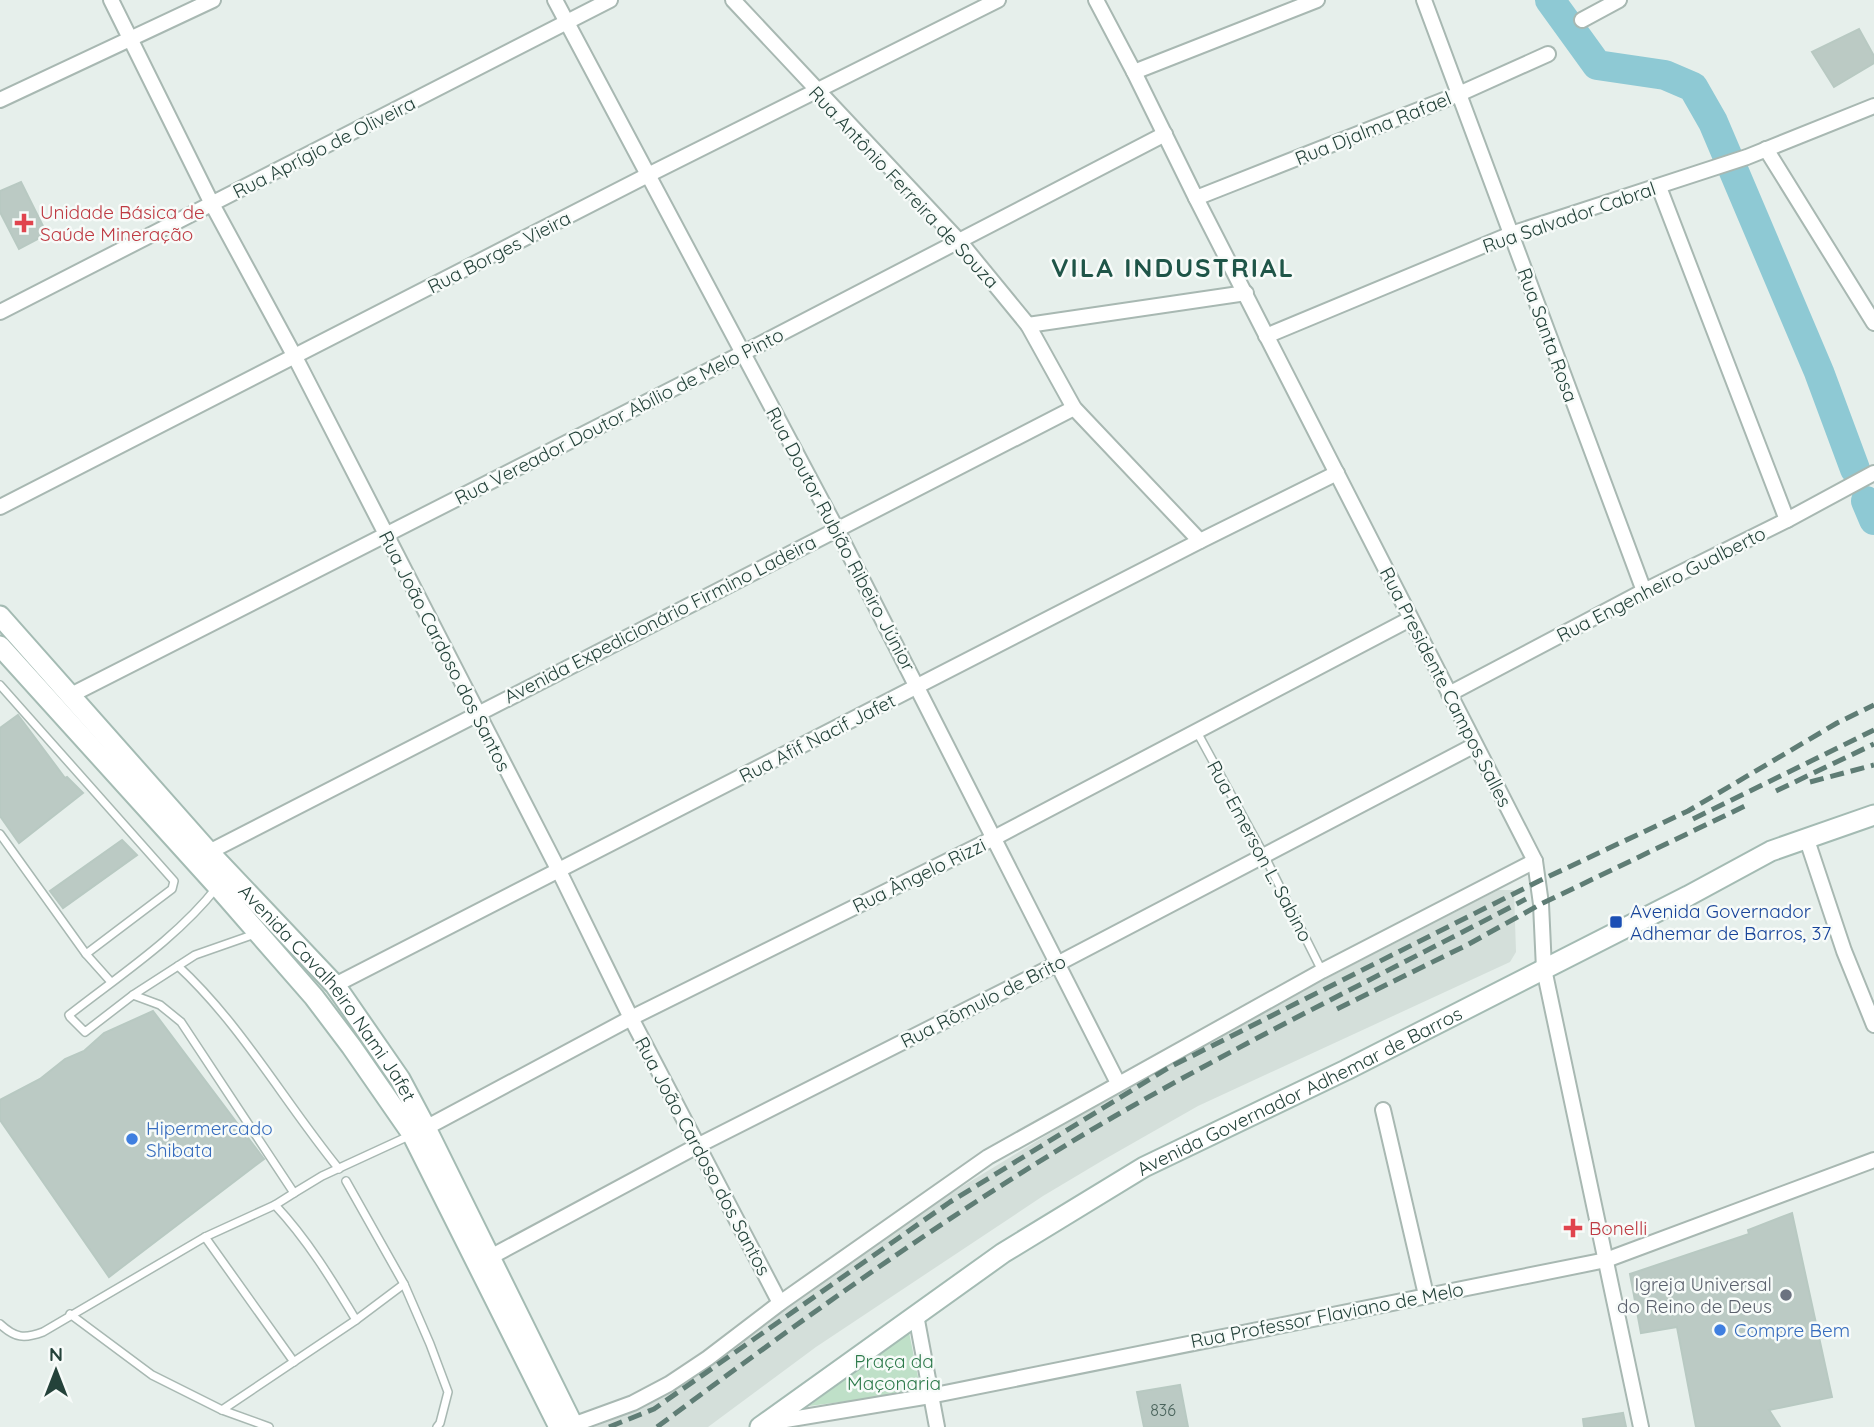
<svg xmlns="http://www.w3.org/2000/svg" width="1874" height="1427" font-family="Quicksand,sans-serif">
	<rect width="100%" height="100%" fill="#e6efeb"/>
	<path fill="#d4dfda" d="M 1498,890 L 1514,890 L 1516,952 L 1510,962 L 1198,1106 L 1105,1159 L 1043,1196 L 816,1347 L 708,1427 L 593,1427 L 649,1404 L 671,1391 L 930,1206 L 1155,1069 L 1228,1029 Z"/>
	<path fill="#bfe0c8" d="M 909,1332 L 921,1392 L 809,1406 Z"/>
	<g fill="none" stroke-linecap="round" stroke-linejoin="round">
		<g stroke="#8ec9d4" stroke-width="30">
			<path d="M 1550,0 L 1597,65 L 1665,75 L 1693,87 L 1713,122 L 1819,372 L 1855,469"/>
			<path d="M 1866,501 L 1874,520"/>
		</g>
	</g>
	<g fill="#bbcac4" stroke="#b8c9c2" stroke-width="2">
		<path d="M 1859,29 L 1874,56 L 1874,63 L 1834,87 L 1812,52 Z"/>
		<path d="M 21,182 L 47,234 L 19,249 L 0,212 L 0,191 Z"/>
		<path d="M 18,715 L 65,778 L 67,777 L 83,793 L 19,843 L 0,816 L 0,728 Z"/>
		<path d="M 122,840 L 137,855 L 63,908 L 50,891 Z"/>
		<path d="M 153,1011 L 264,1159 L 109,1277 L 0,1120 L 0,1100 L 40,1079 L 65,1059 L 84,1051 L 104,1033 Z"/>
		<path d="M 1792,1213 L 1832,1397 L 1769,1410 L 1780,1427 L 1696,1427 L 1677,1327 L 1641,1333 L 1630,1274 L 1749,1234 L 1748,1230 Z"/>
		<path d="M 1180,1385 L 1188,1427 L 1144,1427 L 1137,1392 Z"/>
		<path d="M 1623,1413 L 1626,1427 L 1584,1427 L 1583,1419 Z"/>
	</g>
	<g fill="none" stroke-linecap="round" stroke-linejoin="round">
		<g stroke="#a8b8b2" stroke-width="10">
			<g id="lane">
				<path d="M 0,685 L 174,881 L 172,889 L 86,954"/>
				<path d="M 1197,732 L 1264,855 L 1322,971"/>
				<path d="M 0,834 L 86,954 L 111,982"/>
				<path d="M 217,887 C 177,938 120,975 69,1015 L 70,1017 L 85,1032 L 133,995 L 195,955 L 255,934"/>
				<path d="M 178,966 C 241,1024 285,1103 339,1169"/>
				<path d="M 133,995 L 160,1005 L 181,1022 L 294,1193 L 322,1176 L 411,1135"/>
				<path d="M 346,1181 L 404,1284 L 430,1344 L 448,1392 L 440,1423 L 437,1427"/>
				<path d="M 275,1205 C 307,1239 332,1280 356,1320"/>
				<path d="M 205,1237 L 294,1362"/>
				<path d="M 70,1314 L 152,1375 L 222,1410 L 269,1427"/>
				<path d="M 0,1324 C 15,1338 24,1339 43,1332 L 205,1237 L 275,1205 L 294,1193"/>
				<path d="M 222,1410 L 356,1320 L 404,1284"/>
			</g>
		</g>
		<g stroke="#a8b8b2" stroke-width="18">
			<g id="street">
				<path d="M 111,0 L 212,204 L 295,357 L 559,871 L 631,1018 L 780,1303"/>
				<path d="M 555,0 L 836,528 L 1118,1083"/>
				<path d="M 733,0 L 960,242 L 1028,325 L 1074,408 L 1200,541"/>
				<path d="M 1096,0 L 1134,72 L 1196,198 L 1535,861 L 1541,904 L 1544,969 L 1641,1427"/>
				<path d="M 1424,0 L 1644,591"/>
				<path d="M 1582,20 L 1619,0"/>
				<path d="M 1134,72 L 1317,0"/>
				<path d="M 0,100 L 213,0"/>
				<path d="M 1766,149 L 1874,323"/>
				<path d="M 1659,187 L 1787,520"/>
				<path d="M 1196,198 L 1459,94 L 1548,54"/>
				<path d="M 0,312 L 610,0"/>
				<path d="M 1028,325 L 1246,293"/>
				<path d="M 1266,336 L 1511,234 L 1747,157 L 1874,106"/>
				<path d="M 0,507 L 648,175 L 998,0"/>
				<path d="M 1449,694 L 1644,591 L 1787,520 L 1874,473"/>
				<path d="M 71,695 L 743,353 L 1165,134"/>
				<path d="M 1806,837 L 1844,951 L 1874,1025"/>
				<path d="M 202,859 L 209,852 L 1074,408"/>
				<path d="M 335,985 L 1200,541 L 1337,473"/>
				<path d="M 1383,1110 L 1426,1295"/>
				<path d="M 420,1131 L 631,1018 L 994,838 L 1410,619"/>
				<path d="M 483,1261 L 699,1145 L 1059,963 L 1475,745"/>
				<path d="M 916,1315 L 937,1427"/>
				<path d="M 768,1423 L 930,1396 L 1606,1260 L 1874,1160"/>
				<path d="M 567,1427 L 633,1403 L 669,1384 L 708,1358 L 780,1303 L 988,1157 L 1322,971 L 1535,861"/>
			</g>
		</g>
		<g stroke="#a4bbb3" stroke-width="23">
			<g id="secondary">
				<path id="s1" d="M 0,616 L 209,852 L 335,985 L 400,1079 L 426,1128 L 574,1427"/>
				<path d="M 0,646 L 218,887 L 314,997 L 351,1046 L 412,1134 L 559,1427"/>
				<path id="s2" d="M 760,1427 L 1003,1253 L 1144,1167 L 1346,1070 L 1688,896 L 1771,851 L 1874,815"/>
			</g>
		</g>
		<use href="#lane" stroke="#fff" stroke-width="7"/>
		<use href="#street" stroke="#fff" stroke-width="14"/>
		<use href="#secondary" stroke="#fff" stroke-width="19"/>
		<g stroke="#5f7d75" stroke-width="5" stroke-dasharray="14 7" stroke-linecap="butt">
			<path d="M 1810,782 L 1874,765"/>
			<path d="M 1776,791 L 1874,744"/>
			<path d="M 1693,819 L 1874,730"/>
			<path d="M 1337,1009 L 1467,945 L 1541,904 L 1745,806"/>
			<path d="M 609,1427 L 654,1409 L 950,1202 L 1168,1068 L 1539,881 L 1688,811 L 1837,723 L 1874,705"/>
			<path d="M 657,1427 C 805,1317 955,1209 1115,1116 C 1249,1039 1389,971 1526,899"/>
		</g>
	</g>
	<g fill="#e0444e" stroke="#f7fbf9" stroke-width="2.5">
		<path d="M20.5 212.5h7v7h7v7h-7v7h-7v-7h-7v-7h7z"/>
		<path d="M1569.5 1217.5h7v7h7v7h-7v7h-7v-7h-7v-7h7z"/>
	</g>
	<rect fill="#1a4fb4" stroke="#f7fbf9" stroke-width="2.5" x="1609" y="915" width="14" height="14" rx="3.5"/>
	<g fill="#3f7fe0" stroke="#f7fbf9" stroke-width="2.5">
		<circle cx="132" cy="1139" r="7"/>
		<circle cx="1720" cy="1330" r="7"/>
	</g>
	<circle fill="#6b7280" stroke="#f7fbf9" stroke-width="2.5" cx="1786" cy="1295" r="7"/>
	<g text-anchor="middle" stroke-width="5" stroke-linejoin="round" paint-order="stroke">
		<g font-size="16" fill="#4a645c">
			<text x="1163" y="1416">836</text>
		</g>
		<g font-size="19" fill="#24423a" stroke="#f7fbf9">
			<text transform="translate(1373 128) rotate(-22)" y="7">Rua Djalma Rafael</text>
			<text transform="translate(324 147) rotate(-27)" y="7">Rua Aprígio de Oliveira</text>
			<text transform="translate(904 187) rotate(47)" y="7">Rua Antônio Ferreira de Souza</text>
			<text transform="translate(1569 217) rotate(-19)" y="7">Rua Salvador Cabral</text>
			<text transform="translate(499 252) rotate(-27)" y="7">Rua Borges Vieira</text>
			<text transform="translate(1548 335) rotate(70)" y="7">Rua Santa Rosa</text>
			<text transform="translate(619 416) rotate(-27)" y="7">Rua Vereador Doutor Abílio de Melo Pinto</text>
			<text transform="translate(841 539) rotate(62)" y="7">Rua Doutor Rubião Ribeiro Júnior</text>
			<text transform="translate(1661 584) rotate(-27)" y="7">Rua Engenheiro Gualberto</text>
			<text transform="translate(660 619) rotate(-27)" y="7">Avenida Expedicionário Firmino Ladeira</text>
			<text transform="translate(445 651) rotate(63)" y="7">Rua João Cardoso dos Santos</text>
			<text transform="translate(1446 687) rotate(63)" y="7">Rua Presidente Campos Salles</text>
			<text transform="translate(817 738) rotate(-27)" y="7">Rua Afif Nacif Jafet</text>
			<text transform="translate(1260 851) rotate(62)" y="7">Rua Emerson L. Sabino</text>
			<text transform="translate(919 875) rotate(-26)" y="7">Rua Ângelo Rizzi</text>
			<text dy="7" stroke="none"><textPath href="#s1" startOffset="500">Avenida Cavalheiro Nami Jafet</textPath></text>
			<text transform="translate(983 1001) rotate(-27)" y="7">Rua Rômulo de Brito</text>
			<text dy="7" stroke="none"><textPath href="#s2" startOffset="637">Avenida Governador Adhemar de Barros</textPath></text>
			<text transform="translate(703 1156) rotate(62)" y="7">Rua João Cardoso dos Santos</text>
			<text transform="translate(1327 1315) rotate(-11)" y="7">Rua Professor Flaviano de Melo</text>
		</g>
		<g font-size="19" fill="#be3a42" stroke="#f7fbf9" text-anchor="start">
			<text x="40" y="219">Unidade Básica de<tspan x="40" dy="22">Saúde Mineração</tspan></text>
			<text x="1589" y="1235">Bonelli</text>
		</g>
		<g font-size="19" fill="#164399" stroke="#f7fbf9" text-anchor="start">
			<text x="1630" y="918">Avenida Governador<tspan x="1630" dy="22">Adhemar de Barros, 37</tspan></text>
		</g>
		<g font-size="19" fill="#366cbe" stroke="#f7fbf9" text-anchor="start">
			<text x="146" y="1135">Hipermercado<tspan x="146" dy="22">Shibata</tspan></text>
			<text x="1734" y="1337">Compre Bem</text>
		</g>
		<g font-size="19" fill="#5b616d" stroke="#f7fbf9" text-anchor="end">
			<text x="1772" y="1291">Igreja Universal<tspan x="1772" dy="22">do Reino de Deus</tspan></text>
		</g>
		<g font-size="19" fill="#2d7a4b" stroke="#f7fbf9">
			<text x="894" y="1368">Praça da<tspan x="894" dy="22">Maçonaria</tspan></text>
		</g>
		<g font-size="26" font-weight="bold" letter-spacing="2" fill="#1f5548" stroke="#f7fbf9">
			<text x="1173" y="277">VILA INDUSTRIAL</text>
		</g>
	</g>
	<g transform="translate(56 1371)" stroke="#f7fbf9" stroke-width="5" paint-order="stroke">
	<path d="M0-5L12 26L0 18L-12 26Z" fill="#24423a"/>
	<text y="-10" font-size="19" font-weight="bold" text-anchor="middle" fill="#24423a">N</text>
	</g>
</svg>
